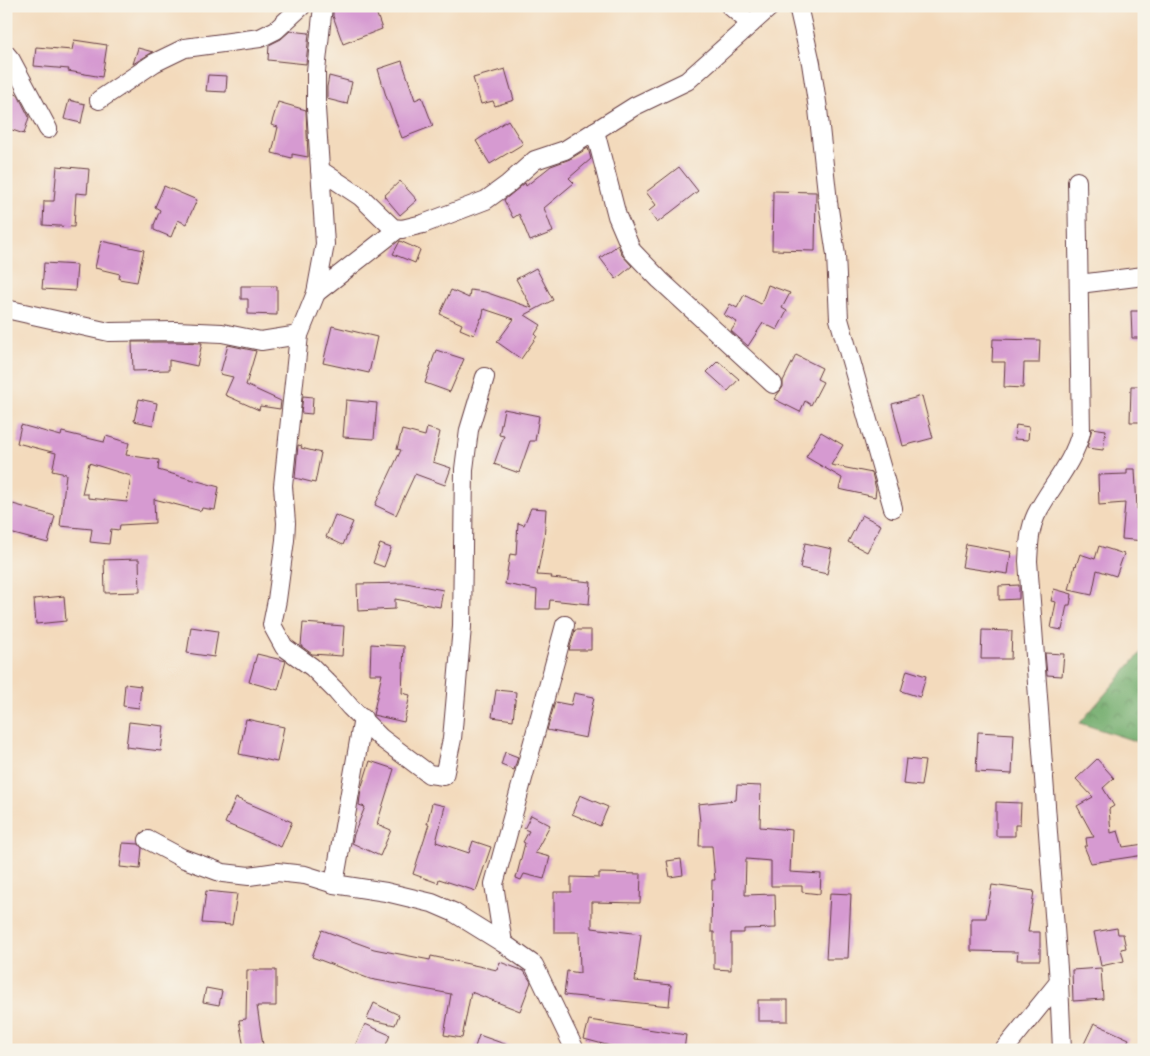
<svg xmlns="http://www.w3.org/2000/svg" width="1150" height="1056" font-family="'Indie Flower',sans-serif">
	<defs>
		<pattern id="forest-crowns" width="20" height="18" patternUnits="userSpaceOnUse" patternTransform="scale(1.25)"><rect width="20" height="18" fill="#71ac6c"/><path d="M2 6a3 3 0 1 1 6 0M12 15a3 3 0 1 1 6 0" fill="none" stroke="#5f8b59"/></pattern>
	</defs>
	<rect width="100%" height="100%" fill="#f7f3e8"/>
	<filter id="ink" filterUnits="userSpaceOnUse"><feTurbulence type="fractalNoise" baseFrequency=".02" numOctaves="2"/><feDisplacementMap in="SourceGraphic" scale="10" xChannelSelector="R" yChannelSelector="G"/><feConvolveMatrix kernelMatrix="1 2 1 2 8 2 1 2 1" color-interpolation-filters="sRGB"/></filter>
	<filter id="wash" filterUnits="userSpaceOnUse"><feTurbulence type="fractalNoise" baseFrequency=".0096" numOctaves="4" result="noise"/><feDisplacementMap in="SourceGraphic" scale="20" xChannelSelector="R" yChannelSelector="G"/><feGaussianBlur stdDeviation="1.12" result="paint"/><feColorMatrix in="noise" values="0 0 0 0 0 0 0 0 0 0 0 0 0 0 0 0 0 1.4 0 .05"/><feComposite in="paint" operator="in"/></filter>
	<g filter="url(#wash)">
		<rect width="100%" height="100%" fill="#f3dabc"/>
		<path fill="url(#forest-crowns)" stroke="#5e664c" d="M 1144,649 L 1144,744 L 1080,723 Z"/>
		<g id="blocks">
			<g fill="#d69ad1" fill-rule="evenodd">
				<path d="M 341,6 L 374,6 L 382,29 L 343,44 L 333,16 L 333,9 Z"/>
				<path d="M 290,31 L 309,33 L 306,64 L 268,60 L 269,45 L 281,39 Z"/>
				<path d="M 74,40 L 107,45 L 102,77 L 68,71 L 69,69 L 34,66 L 36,47 L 72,50 Z"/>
				<path d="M 138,48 L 153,52 L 133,64 Z"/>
				<path d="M 402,61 L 415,100 L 422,97 L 433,126 L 402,138 L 386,96 L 378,69 Z"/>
				<path d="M 505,69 L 514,100 L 495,106 L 493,101 L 481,104 L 473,78 Z"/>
				<path d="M 208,75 L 227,76 L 226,92 L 206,91 Z"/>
				<path d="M 329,76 L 352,82 L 347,104 L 327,99 L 327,87 Z"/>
				<path d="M 6,91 L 18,95 L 29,117 L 24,134 L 6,128 Z"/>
				<path d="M 69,100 L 85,104 L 81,123 L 64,119 Z"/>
				<path d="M 278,102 L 306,110 L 308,157 L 292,154 L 292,158 L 272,153 L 278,127 L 271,125 Z"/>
				<path d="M 508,120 L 523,144 L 490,164 L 476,141 Z"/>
				<path d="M 588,148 L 591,159 L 569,178 L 574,183 L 544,208 L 553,232 L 530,241 L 519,214 L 513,218 L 504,200 L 525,183 L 526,186 L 551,166 L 570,159 Z"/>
				<path d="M 57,166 L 89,169 L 87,194 L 76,193 L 74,227 L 43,225 L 44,201 L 54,201 Z"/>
				<path d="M 679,167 L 698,191 L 657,223 L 649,211 L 656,205 L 646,192 Z"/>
				<path d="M 400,181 L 417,200 L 400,215 L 384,196 Z"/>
				<path d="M 164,186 L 197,200 L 186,224 L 178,220 L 171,237 L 154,230 L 154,225 L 160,210 L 155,207 Z"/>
				<path d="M 773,191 L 816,192 L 815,251 L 772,250 Z"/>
				<path d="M 101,241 L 144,250 L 137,282 L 119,279 L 120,274 L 95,268 Z"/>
				<path d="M 400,241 L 420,250 L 415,263 L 393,254 Z"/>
				<path d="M 618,245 L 622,255 L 632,266 L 616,279 L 600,258 Z"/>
				<path d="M 44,263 L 77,265 L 75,291 L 42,289 Z"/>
				<path d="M 536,268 L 553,300 L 525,315 L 541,325 L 535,334 L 537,336 L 521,359 L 497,342 L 514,319 L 484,309 L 482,318 L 481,318 L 474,335 L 460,329 L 462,324 L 440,314 L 451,290 L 469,298 L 470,290 L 485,292 L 532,308 L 516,279 Z"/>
				<path d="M 768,285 L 790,293 L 782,308 L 787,311 L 777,330 L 763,323 L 748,346 L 731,331 L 737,322 L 724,315 L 730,304 L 737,308 L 744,295 L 761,304 Z"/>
				<path d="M 241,286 L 277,286 L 277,315 L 248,314 L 248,299 L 241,299 Z"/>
				<path d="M 1131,311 L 1144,311 L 1144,338 L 1132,338 Z"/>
				<path d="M 332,326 L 377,337 L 369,373 L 323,363 Z"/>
				<path d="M 993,339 L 1040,340 L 1039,363 L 1024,363 L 1023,388 L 1004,387 L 1005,362 L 992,362 Z"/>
				<path d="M 132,342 L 176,342 L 202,343 L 197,366 L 169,360 L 169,370 L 133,371 Z"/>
				<path d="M 228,345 L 256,351 L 246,385 L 281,401 L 280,409 L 260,406 L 259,410 L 225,395 L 233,377 L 220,374 Z"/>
				<path d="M 436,350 L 464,359 L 450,392 L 425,383 Z"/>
				<path d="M 796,355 L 822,368 L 817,379 L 823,382 L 811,405 L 805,401 L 800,412 L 774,399 L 783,387 L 783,381 Z"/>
				<path d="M 718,361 L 739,379 L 728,391 L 707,372 Z"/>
				<path d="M 1131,386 L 1144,386 L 1144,422 L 1130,422 Z"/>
				<path d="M 303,396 L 313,397 L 312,414 L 301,413 Z"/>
				<path d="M 922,396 L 933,438 L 903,446 L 892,404 Z"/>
				<path d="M 139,399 L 157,403 L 153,425 L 134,421 Z"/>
				<path d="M 346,400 L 377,403 L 374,439 L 343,437 Z"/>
				<path d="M 504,409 L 539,416 L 535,441 L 530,441 L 519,473 L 494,464 L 504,436 L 499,435 Z"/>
				<path d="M 21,425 L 61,436 L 62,432 L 104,442 L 106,436 L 129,443 L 126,455 L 159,460 L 158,470 L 219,487 L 215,510 L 202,508 L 201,511 L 154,499 L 155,523 L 120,525 L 119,530 L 111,529 L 109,544 L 90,542 L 92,529 L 60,526 L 66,474 L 52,471 L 56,453 L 17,443 ZM 89,463 L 131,476 L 127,502 L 88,498 L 88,494 L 82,494 Z"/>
				<path d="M 1016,425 L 1029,427 L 1028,440 L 1014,439 Z"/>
				<path d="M 427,428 L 440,432 L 433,462 L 451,468 L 445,485 L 415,474 L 396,515 L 375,505 L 401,450 L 397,449 L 402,430 L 425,436 Z"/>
				<path d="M 1092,428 L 1106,430 L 1103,450 L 1087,448 Z"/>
				<path d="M 821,432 L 843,445 L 831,465 L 872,473 L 876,489 L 875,497 L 839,489 L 842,478 L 806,457 Z"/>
				<path d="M 298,445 L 302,446 L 301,448 L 321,453 L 315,483 L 295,478 Z"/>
				<path d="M 1127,469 L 1135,469 L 1137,509 L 1144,510 L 1144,541 L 1122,539 L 1125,503 L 1099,505 L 1098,475 L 1127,474 Z"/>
				<path d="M 13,504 L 55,516 L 48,543 L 6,532 Z"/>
				<path d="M 531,508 L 546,509 L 544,540 L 537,575 L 552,576 L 551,578 L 591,582 L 589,604 L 550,600 L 549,609 L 536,609 L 537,590 L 505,584 L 510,554 L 516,555 L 518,523 L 524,525 Z"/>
				<path d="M 335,515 L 353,522 L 343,545 L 326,537 Z"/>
				<path d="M 862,515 L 881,525 L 867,552 L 848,542 Z"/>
				<path d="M 805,543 L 832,549 L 827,574 L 800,568 Z"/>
				<path d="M 380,544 L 391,548 L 384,567 L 373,563 Z"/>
				<path d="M 966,544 L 1011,552 L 1008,574 L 962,567 Z"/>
				<path d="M 1099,546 L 1124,554 L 1116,576 L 1097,570 L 1092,595 L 1069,590 L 1075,565 L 1076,566 L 1080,554 L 1095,559 Z"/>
				<path d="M 139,559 L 140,592 L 105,593 L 104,560 Z"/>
				<path d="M 406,583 L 443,590 L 440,607 L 395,599 L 395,609 L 358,611 L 357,584 Z"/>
				<path d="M 1019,585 L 1019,599 L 999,600 L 999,586 Z"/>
				<path d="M 1054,589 L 1072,594 L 1070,605 L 1067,605 L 1062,630 L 1051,628 L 1056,602 L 1051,601 Z"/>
				<path d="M 64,596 L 66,621 L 36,624 L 34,599 Z"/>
				<path d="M 303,623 L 344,626 L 342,656 L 312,654 L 301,646 Z"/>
				<path d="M 191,627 L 218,631 L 214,657 L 187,653 Z"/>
				<path d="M 575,630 L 591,630 L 591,650 L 569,650 Z"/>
				<path d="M 982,630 L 1012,631 L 1011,659 L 981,659 Z"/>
				<path d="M 371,644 L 404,646 L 402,693 L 410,695 L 404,722 L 373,715 L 382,674 L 370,674 Z"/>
				<path d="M 1045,653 L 1064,654 L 1062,676 L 1047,675 Z"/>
				<path d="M 257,654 L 286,661 L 278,690 L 249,682 Z"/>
				<path d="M 907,670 L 926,676 L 920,697 L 901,691 Z"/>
				<path d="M 125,684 L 141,686 L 139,708 L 123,706 Z"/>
				<path d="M 496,690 L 516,692 L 513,720 L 492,717 Z"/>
				<path d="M 574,693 L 594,697 L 586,738 L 547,730 L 555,702 L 571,705 Z"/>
				<path d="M 246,719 L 284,727 L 277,762 L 239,754 Z"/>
				<path d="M 129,722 L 164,726 L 161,751 L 126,747 Z"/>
				<path d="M 978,732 L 1014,734 L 1012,774 L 976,772 Z"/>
				<path d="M 505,752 L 518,757 L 514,770 L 501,765 Z"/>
				<path d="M 906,759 L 925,761 L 921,786 L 903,784 Z"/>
				<path d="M 1097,759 L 1114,778 L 1103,788 L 1114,806 L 1109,809 L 1111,833 L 1118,831 L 1123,847 L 1144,844 L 1144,855 L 1091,863 L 1084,846 L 1087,846 L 1086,838 L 1094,837 L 1077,806 L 1093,797 L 1076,779 Z"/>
				<path d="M 370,761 L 394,769 L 377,824 L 391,830 L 380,856 L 352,843 L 354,834 L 365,807 L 359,805 L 361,789 Z"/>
				<path d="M 737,785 L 761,786 L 760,827 L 792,830 L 790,872 L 821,874 L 820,894 L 802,892 L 802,886 L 771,886 L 771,861 L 746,859 L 745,895 L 775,894 L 776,928 L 744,929 L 744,933 L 731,933 L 731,970 L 714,969 L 714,932 L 711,932 L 712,880 L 715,880 L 712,846 L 699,846 L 700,822 L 698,804 L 736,800 Z"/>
				<path d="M 580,795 L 608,807 L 600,826 L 572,814 Z"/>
				<path d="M 236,798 L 292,822 L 281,847 L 225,823 Z"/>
				<path d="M 996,802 L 1021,803 L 1020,825 L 1015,825 L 1015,836 L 996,836 Z"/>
				<path d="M 432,803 L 445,806 L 436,842 L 469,853 L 473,841 L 491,847 L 476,891 L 439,879 L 438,883 L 413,874 L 429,824 L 427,824 Z"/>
				<path d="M 531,815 L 550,825 L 535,853 L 550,857 L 544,879 L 524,874 L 521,880 L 516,878 L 525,843 L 523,842 L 529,831 L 524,829 Z"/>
				<path d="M 123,843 L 139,844 L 142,848 L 140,869 L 120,867 Z"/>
				<path d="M 681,859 L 683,875 L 670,877 L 667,861 Z"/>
				<path d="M 599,873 L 641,874 L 640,903 L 592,902 L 592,928 L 641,934 L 635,981 L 671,985 L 669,1006 L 564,995 L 567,971 L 580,973 L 579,932 L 554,932 L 554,892 L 571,892 L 571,877 L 599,878 Z"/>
				<path d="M 992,885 L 1034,891 L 1028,932 L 1040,932 L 1040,960 L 1017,960 L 1018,952 L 971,951 L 971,918 L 986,918 Z"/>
				<path d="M 206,891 L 237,894 L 232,925 L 202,923 Z"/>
				<path d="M 830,893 L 851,894 L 848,958 L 844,958 L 843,959 L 826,959 Z"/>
				<path d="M 1117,928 L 1118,934 L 1123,934 L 1126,948 L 1121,949 L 1124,961 L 1101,966 L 1094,932 Z"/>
				<path d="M 322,930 L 374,949 L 430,960 L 431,956 L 497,970 L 500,962 L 524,971 L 531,982 L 520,1011 L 471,992 L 462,1038 L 444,1035 L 451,994 L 370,979 L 312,957 Z"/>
				<path d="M 1101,968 L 1103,999 L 1073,1001 L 1072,970 Z"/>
				<path d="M 247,970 L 276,970 L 276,1006 L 257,1006 L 263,1045 L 244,1048 L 239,1020 L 246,1019 Z"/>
				<path d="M 206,988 L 222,991 L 219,1005 L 203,1002 Z"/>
				<rect x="758" y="1000" width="30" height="21"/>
				<path d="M 374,1003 L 399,1015 L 395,1025 L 367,1019 Z"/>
				<path d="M 589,1020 L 686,1035 L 684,1050 L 614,1050 L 614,1047 L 584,1039 Z"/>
				<path d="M 1094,1023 L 1129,1039 L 1123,1050 L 1096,1050 L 1084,1044 Z"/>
				<path d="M 365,1024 L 390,1035 L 384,1050 L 353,1050 Z"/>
				<path d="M 479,1035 L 516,1048 L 516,1050 L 474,1050 Z"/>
			</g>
		</g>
	</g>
	<g filter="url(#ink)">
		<use href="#blocks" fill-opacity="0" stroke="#633b41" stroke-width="1"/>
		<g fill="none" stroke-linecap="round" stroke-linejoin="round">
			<g stroke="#633b41" stroke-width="20">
				<g id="minor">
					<path d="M 323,6 L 316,71 L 316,108 L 325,244 L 316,293 L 299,335 L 283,486 L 286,523 L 285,540 L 277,600 L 272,625 L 284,647 L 312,667 L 337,692 L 350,707 L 381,738 L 429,774 L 444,776 L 452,739 L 462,627 L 464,469 L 469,430 L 485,377"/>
					<path d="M 730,6 L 751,24"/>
					<path d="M 798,6 L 811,63 L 818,109 L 828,202 L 836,255 L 839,319 L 893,508"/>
					<path d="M 6,54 L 11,60 L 48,129"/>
					<path d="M 99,100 L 154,63 L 185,48 L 260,38 L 276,30 L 302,6"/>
					<path d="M 595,131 L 617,216 L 632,251 L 660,280 L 773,384"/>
					<path d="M 320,170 L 361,197 L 393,228 L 402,229 L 423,224 L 486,200 L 508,184 L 535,160 L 565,150 L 635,106 L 687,81 L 771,6"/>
					<path d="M 1079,284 L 1144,276"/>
					<path d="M 316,293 L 398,229"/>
					<path d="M 6,309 L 109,332 L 176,331 L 222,333 L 261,341 L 299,335"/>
					<path d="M 148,840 L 182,858 L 223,873 L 249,876 L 277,872 L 305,875 L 334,884 L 386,892 L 432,903 L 453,912 L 503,943 L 534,965 L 575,1050"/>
					<path d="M 334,884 L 363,718"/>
					<path d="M 503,943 L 494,884 L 565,625"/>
					<path d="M 1004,1050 L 1059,982"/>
					<path d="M 1062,1050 L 1059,982 L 1028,561 C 1029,546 1029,530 1036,515 C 1050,487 1073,464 1081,432 L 1077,181"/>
				</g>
			</g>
			<use href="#minor" stroke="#fff" stroke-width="18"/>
		</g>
	</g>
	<rect width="1150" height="1056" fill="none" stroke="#f7f3e8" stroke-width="25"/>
</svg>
